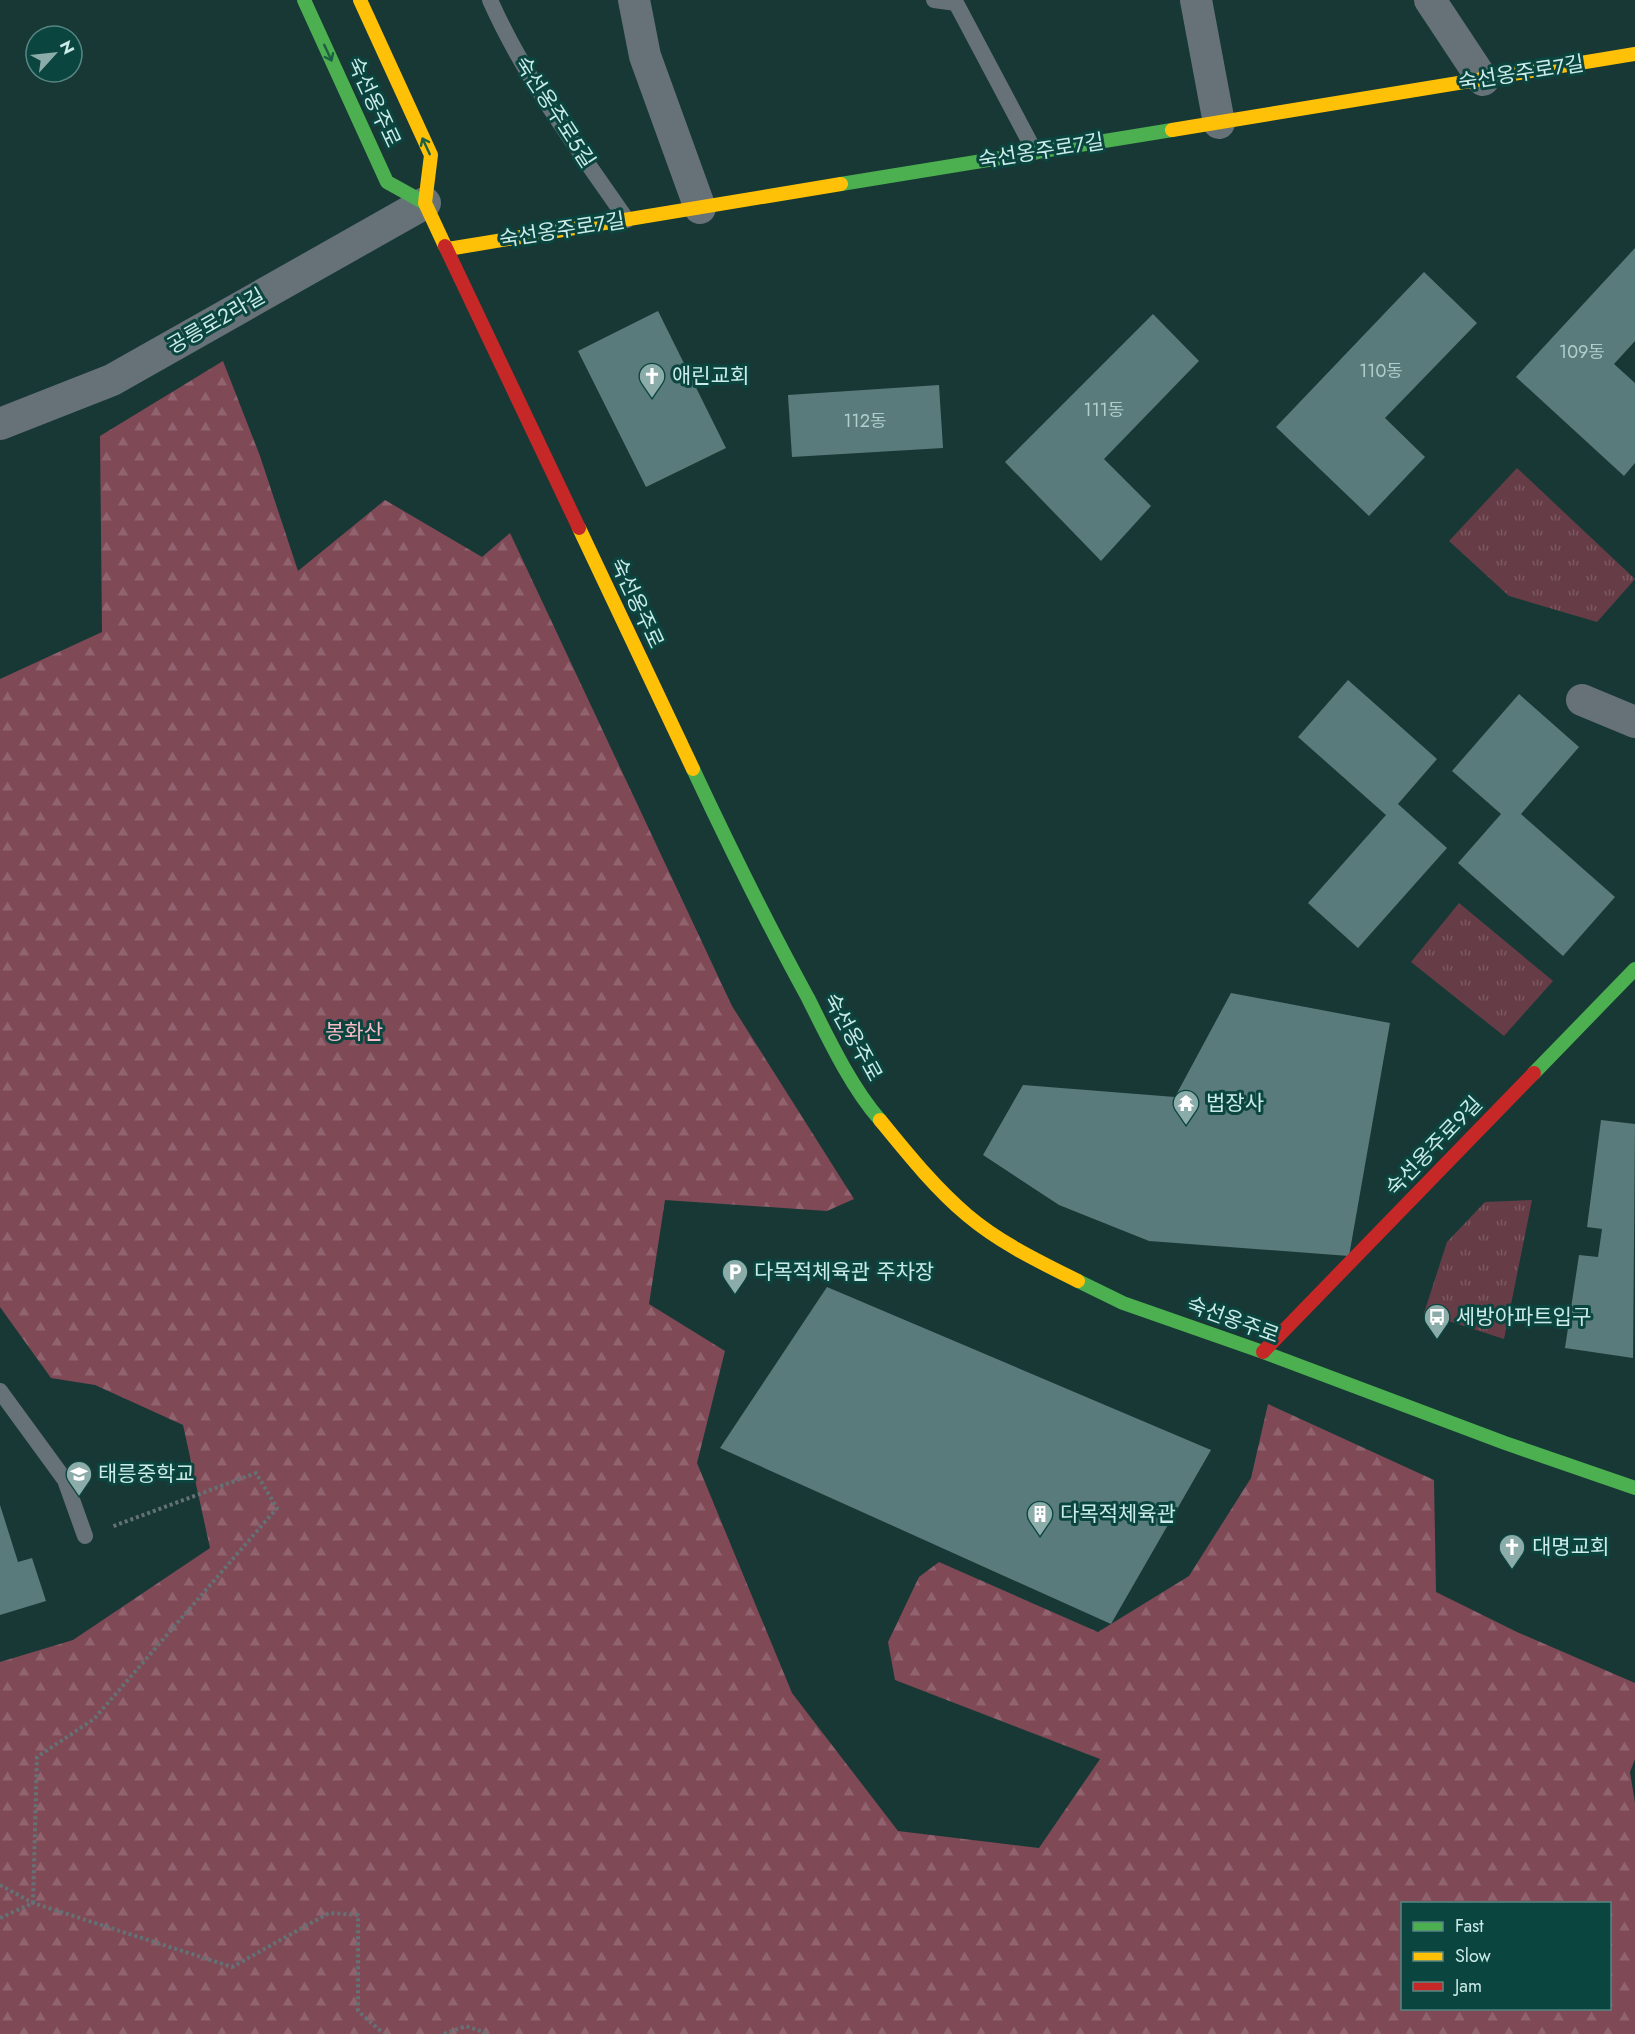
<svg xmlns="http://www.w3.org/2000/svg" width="1635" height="2034" font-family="Jost,'Noto Sans KR',sans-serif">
	<defs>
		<pattern id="forest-firs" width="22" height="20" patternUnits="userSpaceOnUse" patternTransform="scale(1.5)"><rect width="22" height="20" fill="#7f4956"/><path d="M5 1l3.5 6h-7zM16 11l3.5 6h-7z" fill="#90636e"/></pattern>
		<pattern id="park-tufts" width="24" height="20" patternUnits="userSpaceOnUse" patternTransform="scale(1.5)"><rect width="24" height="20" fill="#663d46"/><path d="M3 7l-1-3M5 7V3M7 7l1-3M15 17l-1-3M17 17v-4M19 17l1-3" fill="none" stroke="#7b5961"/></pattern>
	</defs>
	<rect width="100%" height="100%" fill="#183835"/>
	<path fill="url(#forest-firs)" fill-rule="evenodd" d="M 223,361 L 260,456 L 298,571 L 385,500 L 482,557 L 510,533 L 732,1006 L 854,1199 L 827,1211 L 665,1200 L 649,1304 L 725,1351 L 697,1463 L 792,1693 L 898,1831 L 1039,1848 L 1100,1759 L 895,1680 L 888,1642 L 919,1577 L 939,1562 L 1098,1632 L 1189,1576 L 1251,1478 L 1268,1404 L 1434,1480 L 1436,1592 L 1517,1632 L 1635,1683 L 1635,1759 L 1630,1772 L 1635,1803 L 1635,2034 L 0,2034 L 0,1662 L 73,1640 L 210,1548 L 183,1425 L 95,1385 L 51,1378 L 0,1307 L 0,679 L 102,632 L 100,436 ZM 1402,1904 L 1610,1904 L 1610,2008 L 1402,2008 Z"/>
	<g fill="url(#park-tufts)">
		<path d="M 1517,468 L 1635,579 L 1597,622 L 1509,596 L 1449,541 Z"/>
		<path d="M 1459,903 L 1553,981 L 1504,1036 L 1411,962 Z"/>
		<path d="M 1532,1200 L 1504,1339 L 1424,1313 L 1447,1242 L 1485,1202 Z"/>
	</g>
	<g fill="#5a7b7b">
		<path d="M 1635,248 L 1635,341 L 1614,364 L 1635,383 L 1635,463 L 1624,476 L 1516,377 Z"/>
		<path d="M 1424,272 L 1477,323 L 1385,418 L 1425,457 L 1369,516 L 1276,427 Z"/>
		<path d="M 658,311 L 726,448 L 646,487 L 578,351 Z"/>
		<path d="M 1153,314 L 1199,361 L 1104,459 L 1151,506 L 1101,561 L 1005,462 Z"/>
		<path d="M 939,385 L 943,448 L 792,457 L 788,395 Z"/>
		<path d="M 1348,680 L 1437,759 L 1398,804 L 1447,848 L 1358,948 L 1308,903 L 1386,815 L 1298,737 Z"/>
		<path d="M 1519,694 L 1579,747 L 1521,814 L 1615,897 L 1563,956 L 1458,863 L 1501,814 L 1452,771 Z"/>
		<path d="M 1231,993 L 1390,1023 L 1349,1256 L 1149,1241 L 1059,1205 L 983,1155 L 1023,1085 L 1175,1097 Z"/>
		<path d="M 1601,1120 L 1635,1124 L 1633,1358 L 1565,1348 L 1579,1255 L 1598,1257 L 1602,1229 L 1587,1227 Z"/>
		<path d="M 827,1287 L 1211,1450 L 1111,1624 L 720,1448 Z"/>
		<path d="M 0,1505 L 18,1562 L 32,1558 L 46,1601 L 0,1615 Z"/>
	</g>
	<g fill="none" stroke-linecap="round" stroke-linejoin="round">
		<g stroke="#647275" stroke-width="4" stroke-dasharray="3 3" stroke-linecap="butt">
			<path d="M 0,1885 L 33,1903 L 232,1967 L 329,1913 L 358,1915 L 358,2011 L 384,2034"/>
			<path d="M 0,1918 L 33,1903 L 37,1757 L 94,1719 L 277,1508 L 256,1473 L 111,1527"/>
			<path d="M 444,2034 L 466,2026 L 489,2034"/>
		</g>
		<g stroke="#667277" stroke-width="16">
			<path d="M 490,0 C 525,79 578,149 627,220"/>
			<path d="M 934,0 L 956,3 L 1035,152"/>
			<path d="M 0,1391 L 65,1480 L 85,1536"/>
		</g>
		<g stroke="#667277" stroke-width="32">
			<path d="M 634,0 L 645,56 L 700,208"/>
			<path d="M 1196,0 L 1219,123"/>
			<path d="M 1430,0 L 1483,80"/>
			<path d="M 0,424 L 112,380 L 425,203"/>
			<path d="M 1582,700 L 1635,722"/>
		</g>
		<g stroke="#4caf50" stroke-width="14">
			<path d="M 304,0 L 387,182 L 425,203"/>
			<path d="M 841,184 L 1172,130"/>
			<path d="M 693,769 C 729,846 767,923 808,998 C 828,1038 851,1087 880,1120"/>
			<path d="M 1534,1073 L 1635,969"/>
			<path d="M 1078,1281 L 1123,1303 L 1263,1352 L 1505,1443 L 1635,1488"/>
		</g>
		<g stroke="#ffc107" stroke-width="14">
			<path d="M 360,0 L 431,155 L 425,203 L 445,246"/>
			<path d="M 1172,130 L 1635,54"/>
			<path d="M 448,249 L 841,184"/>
			<path d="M 579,528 L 693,769"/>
			<path d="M 880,1120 C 907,1153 934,1187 967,1215 C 1000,1243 1040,1262 1078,1281"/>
		</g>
		<g stroke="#c62828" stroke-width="14">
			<path d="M 445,246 L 579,528"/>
			<path d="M 1263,1352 L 1534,1073"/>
		</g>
	</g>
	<defs><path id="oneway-shaft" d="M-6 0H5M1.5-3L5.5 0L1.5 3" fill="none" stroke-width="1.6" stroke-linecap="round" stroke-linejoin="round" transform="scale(1.5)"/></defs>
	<g stroke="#1b6044">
		<use href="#oneway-shaft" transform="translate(328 53) rotate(65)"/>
		<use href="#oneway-shaft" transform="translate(426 146) rotate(-115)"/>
	</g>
	<defs>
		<g id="church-pin" transform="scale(1.35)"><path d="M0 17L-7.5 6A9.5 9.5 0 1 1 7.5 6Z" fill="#8caca9" stroke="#0b4540"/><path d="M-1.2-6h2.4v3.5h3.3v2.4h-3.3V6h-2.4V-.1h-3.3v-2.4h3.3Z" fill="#fff"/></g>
		<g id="temple-pin" transform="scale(1.35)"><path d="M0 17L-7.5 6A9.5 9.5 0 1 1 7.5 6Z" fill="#8caca9" stroke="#0b4540"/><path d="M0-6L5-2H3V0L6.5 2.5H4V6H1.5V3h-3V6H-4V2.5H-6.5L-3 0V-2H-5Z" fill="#fff"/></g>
		<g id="parking-pin" transform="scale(1.35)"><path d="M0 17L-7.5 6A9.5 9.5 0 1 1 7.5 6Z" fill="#8caca9" stroke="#0b4540"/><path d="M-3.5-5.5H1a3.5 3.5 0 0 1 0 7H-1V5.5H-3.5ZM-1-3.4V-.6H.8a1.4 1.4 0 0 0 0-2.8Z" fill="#fff"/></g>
		<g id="bus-pin" transform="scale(1.35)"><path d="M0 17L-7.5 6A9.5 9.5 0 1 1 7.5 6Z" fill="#8caca9" stroke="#0b4540"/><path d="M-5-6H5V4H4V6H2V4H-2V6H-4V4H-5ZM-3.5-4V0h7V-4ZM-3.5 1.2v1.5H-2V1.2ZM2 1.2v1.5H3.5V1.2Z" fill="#fff"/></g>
		<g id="school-pin" transform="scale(1.35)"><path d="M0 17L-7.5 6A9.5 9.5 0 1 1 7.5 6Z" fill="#8caca9" stroke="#0b4540"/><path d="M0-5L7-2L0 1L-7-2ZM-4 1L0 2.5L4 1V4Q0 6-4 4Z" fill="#fff"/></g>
		<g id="building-pin" transform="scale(1.35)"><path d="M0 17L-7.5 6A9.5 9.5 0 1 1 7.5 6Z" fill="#8caca9" stroke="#0b4540"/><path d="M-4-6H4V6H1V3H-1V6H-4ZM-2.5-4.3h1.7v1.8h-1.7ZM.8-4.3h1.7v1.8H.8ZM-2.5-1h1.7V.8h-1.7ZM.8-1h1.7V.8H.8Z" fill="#fff"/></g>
	</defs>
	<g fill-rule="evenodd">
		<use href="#church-pin" x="652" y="376"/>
		<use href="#temple-pin" x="1186" y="1103"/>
		<use href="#parking-pin" x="735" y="1272"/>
		<use href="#bus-pin" x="1437" y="1317"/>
		<use href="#school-pin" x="79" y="1474"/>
		<use href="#building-pin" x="1040" y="1514"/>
		<use href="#church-pin" x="1512" y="1547"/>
	</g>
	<g text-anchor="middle" stroke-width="6" stroke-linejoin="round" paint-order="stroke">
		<g font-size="18" fill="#aecfcc">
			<text x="1582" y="358">109동</text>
			<text x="1381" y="377">110동</text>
			<text x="1104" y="416">111동</text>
			<text x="865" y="427">112동</text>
		</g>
		<g font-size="21" fill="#caebe7" stroke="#0b4540">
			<text transform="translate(1521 73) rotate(-9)" y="7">숙선옹주로7길</text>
			<text transform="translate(374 102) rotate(65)" y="7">숙선옹주로</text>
			<text transform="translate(555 112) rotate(57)" y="7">숙선옹주로5길</text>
			<text transform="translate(1041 151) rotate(-9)" y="7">숙선옹주로7길</text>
			<text transform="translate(562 230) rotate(-9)" y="7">숙선옹주로7길</text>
			<text transform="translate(216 321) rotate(-30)" y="7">공릉로2라길</text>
			<text transform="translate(637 603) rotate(65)" y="7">숙선옹주로</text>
			<text transform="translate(853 1037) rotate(61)" y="7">숙선옹주로</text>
			<text transform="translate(1434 1146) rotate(-46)" y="7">숙선옹주로9길</text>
			<text transform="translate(1233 1320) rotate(20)" y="7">숙선옹주로</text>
		</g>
		<g font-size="21" fill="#caebe7" stroke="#0b4540" text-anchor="start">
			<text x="672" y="383">애린교회</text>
			<text x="1206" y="1110">법장사</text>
			<text x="754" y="1279">다목적체육관 주차장</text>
			<text x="1456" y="1324">세방아파트입구</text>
			<text x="98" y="1481">태릉중학교</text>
			<text x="1060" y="1521">다목적체육관</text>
			<text x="1532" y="1554">대명교회</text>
		</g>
		<g font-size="21" fill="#f9bbc6" stroke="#0b4540">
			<text x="354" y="1039">봉화산</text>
		</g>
	</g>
	<rect x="1401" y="1902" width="210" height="108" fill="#0b4540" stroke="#578783" stroke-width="1.5"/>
	<rect x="1413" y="1922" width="30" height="9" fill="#4caf50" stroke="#578783" stroke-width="1.5"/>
	<text x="1455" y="1932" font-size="18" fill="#caebe7">Fast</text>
	<rect x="1413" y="1952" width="30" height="9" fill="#ffc107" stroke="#578783" stroke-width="1.5"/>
	<text x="1455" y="1962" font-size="18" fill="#caebe7">Slow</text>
	<rect x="1413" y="1982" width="30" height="9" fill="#c62828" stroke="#578783" stroke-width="1.5"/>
	<text x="1455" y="1992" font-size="18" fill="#caebe7">Jam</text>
	<g transform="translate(54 54) rotate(63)"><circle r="28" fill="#0b4540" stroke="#578783" stroke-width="1.5"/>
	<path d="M0-4.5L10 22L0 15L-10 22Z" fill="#8caca9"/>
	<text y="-9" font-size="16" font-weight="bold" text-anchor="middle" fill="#caebe7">N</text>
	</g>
</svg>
